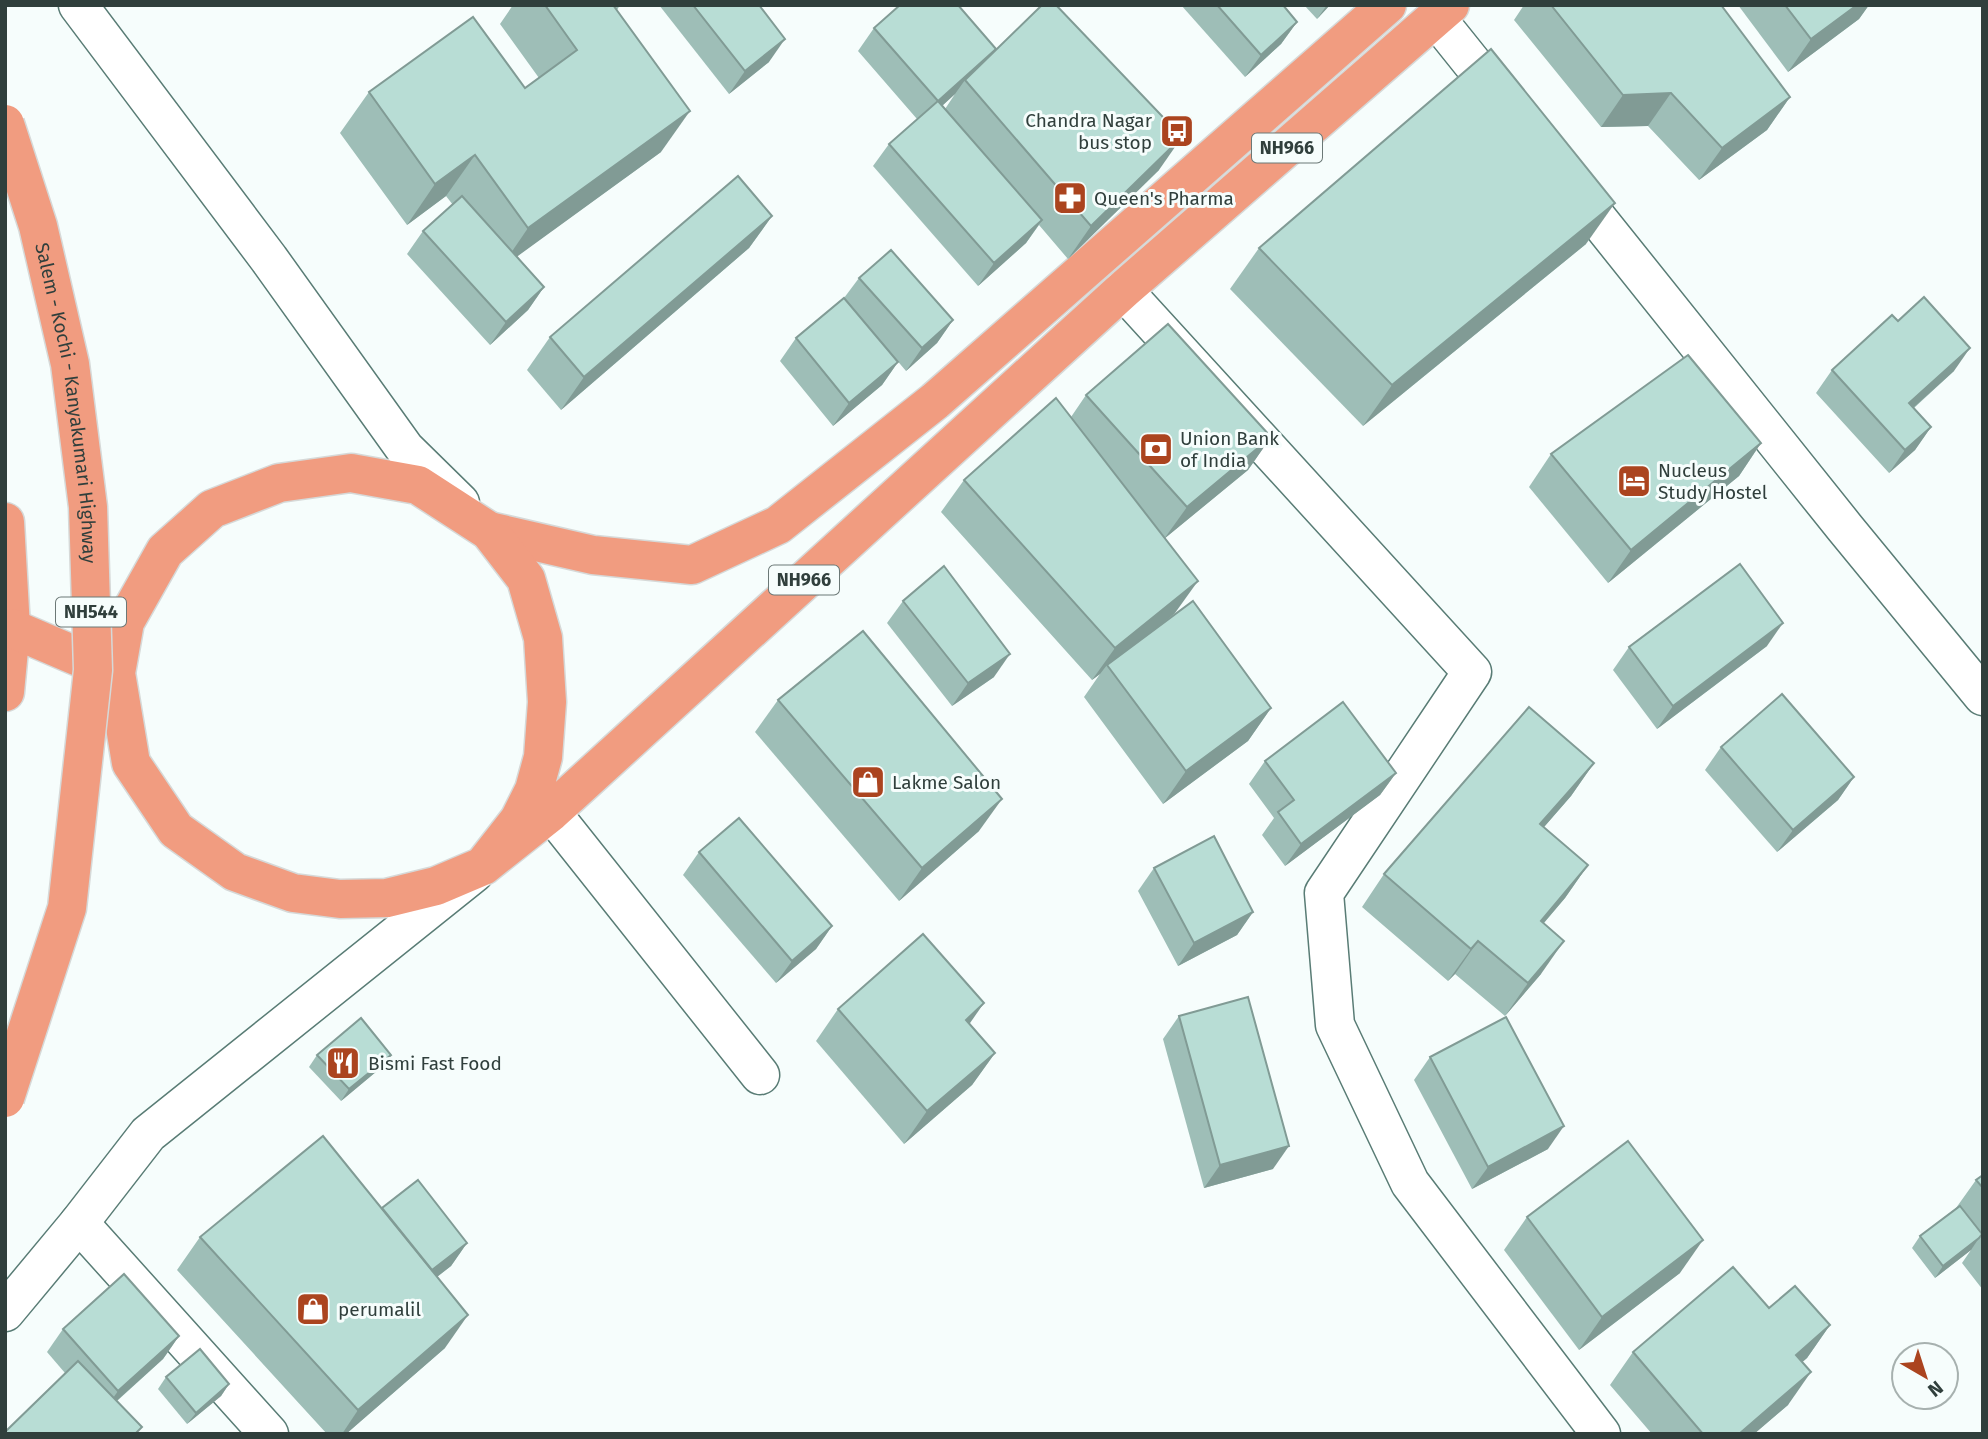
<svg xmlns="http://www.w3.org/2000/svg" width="1988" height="1439" font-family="'Fira Sans',sans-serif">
	<rect width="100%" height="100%" fill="#f6fdfc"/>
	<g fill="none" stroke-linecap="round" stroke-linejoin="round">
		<g stroke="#597c75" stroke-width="41">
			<g id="minor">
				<path d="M 78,5 L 269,259 L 405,449 L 460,503"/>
				<path d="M 1436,18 L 1505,104"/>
				<path d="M 1569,183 L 1845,528 L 1983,696"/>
				<path d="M 1123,290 L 1472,672 L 1324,893 L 1335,1025 L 1410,1183 L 1601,1434"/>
				<path d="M 551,812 L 760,1075"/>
				<path d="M 79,1223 L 269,1434"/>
				<path d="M 5,1312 L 79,1223 L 148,1134 L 474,873"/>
			</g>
		</g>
		<g stroke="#d6d9d8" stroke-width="41">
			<g id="highway">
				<path d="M 5,522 L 11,628 L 5,692"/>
				<path d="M 489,531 L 593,555 L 692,565 L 778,525 L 935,401 L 1387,5"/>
				<path d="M 11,628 L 116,673"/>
				<path d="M 483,866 L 519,820 L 534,790 L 543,757 L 547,702 L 543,638 L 526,579 L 489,531 L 418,485 L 351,473 L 279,483 L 212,509 L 165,551 L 125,622 L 116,673 L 131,763 L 176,830 L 235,872 L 293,893 L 340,899 L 387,898 L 436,886 L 483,866 L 551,812 L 1123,290 L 1450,5"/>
			</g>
		</g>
		<use href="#minor" stroke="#fff" stroke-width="38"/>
		<use href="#highway" stroke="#f19c80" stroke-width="38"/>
		<g stroke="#d6d9d8" stroke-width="41" stroke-linecap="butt">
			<g id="highway-bridge">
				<path id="s1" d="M 5,124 L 38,226 L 70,364 L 88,507 L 93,670 L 67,908 L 5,1098"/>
			</g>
		</g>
		<use href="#highway-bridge" stroke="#f19c80" stroke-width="38"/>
	</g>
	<g fill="#9ebeb7" fill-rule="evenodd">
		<path d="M 513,5 L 620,5 L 617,10 L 661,152 L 517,256 L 544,287 L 528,310 L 490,345 L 407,254 L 423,231 L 453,205 L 446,196 L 407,225 L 340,133 L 369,92 L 525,88 L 539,78 L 500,24 Z"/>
		<path d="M 659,5 L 759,5 L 769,62 L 729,94 Z"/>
		<path d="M 1181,5 L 1283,5 L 1297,22 L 1281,44 L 1245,77 Z"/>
		<path d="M 1304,5 L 1330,5 L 1317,19 Z"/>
		<path d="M 1524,5 L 1721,5 L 1790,97 L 1767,130 L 1699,180 L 1648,126 L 1601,127 L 1514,20 Z"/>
		<path d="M 1738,5 L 1869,5 L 1859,19 L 1788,72 Z"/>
		<path d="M 874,28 L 996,49 L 1159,170 L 1068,259 L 1039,225 L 1026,243 L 978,286 L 873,166 L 889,144 L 917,119 L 858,51 ZM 955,94 L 945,109 L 942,106 Z"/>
		<path d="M 772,216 L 749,248 L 561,410 L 527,370 L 550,337 Z"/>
		<path d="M 1586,244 L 1363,426 L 1230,289 L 1259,248 Z"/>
		<path d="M 859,278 L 953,320 L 937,343 L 906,371 L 895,358 L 898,362 L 882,385 L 833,426 L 780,361 L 796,338 L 844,298 Z"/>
		<path d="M 1898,321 L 1954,371 L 1914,408 L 1931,427 L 1915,450 L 1889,473 L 1816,393 L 1832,370 Z"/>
		<path d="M 1086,395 L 1271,437 L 1248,470 L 1165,538 L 1175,613 L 1159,627 L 1271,708 L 1248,741 L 1163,804 L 1084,697 L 1100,674 L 1092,680 L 941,512 L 964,480 L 1071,417 Z"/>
		<path d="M 1761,443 L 1739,476 L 1608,583 L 1529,487 L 1551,454 Z"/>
		<path d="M 903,601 L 994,677 L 952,706 L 887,623 Z"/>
		<path d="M 1767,646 L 1657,729 L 1613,670 L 1629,647 Z"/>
		<path d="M 778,700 L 979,831 L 899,901 L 755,732 Z"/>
		<path d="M 1721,747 L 1854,777 L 1838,800 L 1777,852 L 1705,770 Z"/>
		<path d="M 1265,761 L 1396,773 L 1380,795 L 1285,866 L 1262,835 L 1274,818 L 1249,784 Z"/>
		<path d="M 1594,763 L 1571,796 L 1544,827 L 1588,865 L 1565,898 L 1544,923 L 1541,974 L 1505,1016 L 1455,974 L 1448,981 L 1362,907 L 1384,874 Z"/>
		<path d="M 699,852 L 832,926 L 816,949 L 776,983 L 683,875 Z"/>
		<path d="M 1154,868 L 1253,912 L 1237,935 L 1178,966 L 1138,891 Z"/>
		<path d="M 838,1009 L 970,1024 L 995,1053 L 972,1085 L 904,1144 L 816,1041 Z"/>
		<path d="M 1179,1016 L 1273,1169 L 1204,1188 L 1163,1039 Z"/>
		<path d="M 317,1055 L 391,1055 L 383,1066 L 341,1101 L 309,1067 Z"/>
		<path d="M 1430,1057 L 1548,1149 L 1472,1189 L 1414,1080 Z"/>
		<path d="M 1983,1175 L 1983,1290 L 1962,1263 L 1971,1250 L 1935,1278 L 1912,1248 L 1920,1236 L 1956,1208 L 1976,1180 Z"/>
		<path d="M 381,1208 L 467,1243 L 451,1266 L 437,1277 L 445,1348 L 346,1434 L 327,1434 L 177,1270 L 200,1237 Z"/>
		<path d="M 1527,1217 L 1680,1273 L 1579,1350 L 1504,1250 Z"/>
		<path d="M 1769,1308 L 1830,1325 L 1807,1358 L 1802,1362 L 1788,1405 L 1754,1434 L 1652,1434 L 1610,1385 L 1633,1352 Z"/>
		<path d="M 63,1329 L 179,1336 L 163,1359 L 117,1401 L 65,1373 L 47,1352 Z"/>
		<path d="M 166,1377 L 229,1384 L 221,1396 L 187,1424 L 158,1389 Z"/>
	</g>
	<g fill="#819b95">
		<path d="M 1327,5 L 1330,5 L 1317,19 Z"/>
		<path d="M 1857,5 L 1869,5 L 1859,19 L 1788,72 L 1811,39 Z"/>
		<path d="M 1297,22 L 1281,44 L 1245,77 L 1261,55 Z"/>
		<path d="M 785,39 L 769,62 L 729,94 L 745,71 Z"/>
		<path d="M 996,49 L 965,80 L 955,94 L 922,124 L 938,101 Z"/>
		<path d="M 1671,93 L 1648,126 L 1601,127 L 1623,95 Z"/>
		<path d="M 1790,97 L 1767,130 L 1699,180 L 1722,148 Z"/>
		<path d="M 690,111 L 661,152 L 500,269 L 528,228 Z"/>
		<path d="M 1182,137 L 1159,170 L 1068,259 L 1091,226 Z"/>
		<path d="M 475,155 L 446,196 L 407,225 L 435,184 Z"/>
		<path d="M 1615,203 L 1586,244 L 1363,426 L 1392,385 Z"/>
		<path d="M 772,216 L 749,248 L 561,410 L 584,377 Z"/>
		<path d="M 1042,220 L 1026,243 L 978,286 L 994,263 Z"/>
		<path d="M 544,287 L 528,310 L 490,345 L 506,322 Z"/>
		<path d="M 953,320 L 937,343 L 906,371 L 922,348 Z"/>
		<path d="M 1970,348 L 1954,371 L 1893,426 L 1909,403 Z"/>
		<path d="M 898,362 L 882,385 L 833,426 L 849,403 Z"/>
		<path d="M 1931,427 L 1915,450 L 1889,473 L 1905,450 Z"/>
		<path d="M 1271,437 L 1248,470 L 1164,539 L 1187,507 Z"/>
		<path d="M 1761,443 L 1739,476 L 1608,583 L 1631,550 Z"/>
		<path d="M 1198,581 L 1175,613 L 1109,667 L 1107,665 L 1100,674 L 1092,680 L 1115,648 Z"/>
		<path d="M 1783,623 L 1767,646 L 1657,729 L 1673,706 Z"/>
		<path d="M 1010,654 L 994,677 L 952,706 L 968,683 Z"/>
		<path d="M 1271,708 L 1248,741 L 1163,804 L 1186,771 Z"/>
		<path d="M 1594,763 L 1571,796 L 1518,857 L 1540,824 Z"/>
		<path d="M 1396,773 L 1380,795 L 1285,866 L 1301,844 Z"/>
		<path d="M 1854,777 L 1838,800 L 1777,852 L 1793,830 Z"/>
		<path d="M 1002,799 L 979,831 L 899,901 L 922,868 Z"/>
		<path d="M 1588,865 L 1565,898 L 1518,953 L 1541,921 Z"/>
		<path d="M 1253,912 L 1237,935 L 1178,966 L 1194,943 Z"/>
		<path d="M 832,926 L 816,949 L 776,983 L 792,961 Z"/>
		<path d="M 1478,941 L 1455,974 L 1448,981 L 1471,949 Z"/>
		<path d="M 1564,941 L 1541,974 L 1505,1016 L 1528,983 Z"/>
		<path d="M 984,1003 L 961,1036 L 966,1020 Z"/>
		<path d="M 995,1053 L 972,1085 L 904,1144 L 927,1111 Z"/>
		<path d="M 391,1055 L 383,1066 L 341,1101 L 349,1089 Z"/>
		<path d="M 1564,1126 L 1548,1149 L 1472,1189 L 1488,1167 Z"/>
		<path d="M 1289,1146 L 1273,1169 L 1204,1188 L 1220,1165 Z"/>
		<path d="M 1979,1238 L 1971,1250 L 1935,1278 L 1943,1266 Z"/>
		<path d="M 1703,1240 L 1680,1273 L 1579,1350 L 1602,1317 Z"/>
		<path d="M 467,1243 L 451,1266 L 416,1293 L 432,1271 Z"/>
		<path d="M 468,1315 L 445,1348 L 346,1434 L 342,1434 L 358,1410 Z"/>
		<path d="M 1830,1325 L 1807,1358 L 1773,1388 L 1796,1355 Z"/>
		<path d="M 179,1336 L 163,1359 L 102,1414 L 118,1391 Z"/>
		<path d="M 1811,1372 L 1788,1405 L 1754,1434 L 1739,1434 Z"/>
		<path d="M 229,1384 L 221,1396 L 187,1424 L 196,1413 Z"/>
	</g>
	<g fill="#b8ddd5" stroke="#819b95" stroke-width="2">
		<path d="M 545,5 L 613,5 L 690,111 L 528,228 L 475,155 L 435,184 L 369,92 L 473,17 L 525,88 L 577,50 Z"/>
		<path d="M 693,5 L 759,5 L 785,39 L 745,71 Z"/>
		<path d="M 900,5 L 958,5 L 996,49 L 938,101 L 1042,220 L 994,263 L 889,144 L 938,101 L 874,28 Z"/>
		<path d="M 1042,5 L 1056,5 L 1182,137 L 1091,226 L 965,80 Z"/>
		<path d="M 1217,5 L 1283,5 L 1297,22 L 1261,55 Z"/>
		<path d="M 1551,5 L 1721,5 L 1790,97 L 1722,148 L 1671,93 L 1623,95 Z"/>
		<path d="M 1785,5 L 1857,5 L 1811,39 Z"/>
		<path d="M 1491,49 L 1615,203 L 1392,385 L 1259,248 Z"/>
		<path d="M 738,176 L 772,216 L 584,377 L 550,337 Z"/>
		<path d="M 462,196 L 544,287 L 506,322 L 423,231 Z"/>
		<path d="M 891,250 L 953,320 L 922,348 L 859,278 Z"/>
		<path d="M 1924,297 L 1970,348 L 1909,403 L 1931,427 L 1905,450 L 1832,370 L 1892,315 L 1898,321 Z"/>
		<path d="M 844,298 L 898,362 L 849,403 L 796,338 Z"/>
		<path d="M 1168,324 L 1271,437 L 1187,507 L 1086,395 Z"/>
		<path d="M 1688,355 L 1761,443 L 1631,550 L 1551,454 Z"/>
		<path d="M 1056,398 L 1198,581 L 1115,648 L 964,480 Z"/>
		<path d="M 1740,564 L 1783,623 L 1673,706 L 1629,647 Z"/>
		<path d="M 944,566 L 1010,654 L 968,683 L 903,601 Z"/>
		<path d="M 1193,601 L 1271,708 L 1186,771 L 1107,665 Z"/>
		<path d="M 863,631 L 1002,799 L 922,868 L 778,700 Z"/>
		<path d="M 1782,694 L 1854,777 L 1793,830 L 1721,747 Z"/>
		<path d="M 1343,702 L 1396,773 L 1301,844 L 1278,812 L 1294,800 L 1265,761 Z"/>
		<path d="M 1529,707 L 1594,763 L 1540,824 L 1588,865 L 1541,921 L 1564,941 L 1528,983 L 1478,941 L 1471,949 L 1384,874 Z"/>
		<path d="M 739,818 L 832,926 L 792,961 L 699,852 Z"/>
		<path d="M 1214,836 L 1253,912 L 1194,943 L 1154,868 Z"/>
		<path d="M 923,934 L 984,1003 L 966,1020 L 995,1053 L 927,1111 L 838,1009 Z"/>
		<path d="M 1248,997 L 1289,1146 L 1220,1165 L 1179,1016 Z"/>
		<path d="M 1506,1017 L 1564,1126 L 1488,1167 L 1430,1057 Z"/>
		<path d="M 361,1018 L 391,1055 L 349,1089 L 317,1055 Z"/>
		<path d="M 323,1136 L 468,1315 L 358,1410 L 200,1237 Z"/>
		<path d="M 1628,1141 L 1703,1240 L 1602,1317 L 1527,1217 Z"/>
		<path d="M 1983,1175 L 1983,1188 L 1976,1180 Z"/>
		<path d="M 418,1180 L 467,1243 L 432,1270 L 382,1208 Z"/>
		<path d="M 1960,1206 L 1982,1234 L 1979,1238 L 1943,1266 L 1920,1236 Z"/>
		<path d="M 1733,1267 L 1769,1308 L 1795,1286 L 1830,1325 L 1796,1355 L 1811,1372 L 1739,1434 L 1703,1434 L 1633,1352 Z"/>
		<path d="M 124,1274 L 179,1336 L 118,1391 L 63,1329 Z"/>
		<path d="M 200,1349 L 229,1384 L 196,1413 L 166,1377 Z"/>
		<path d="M 78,1361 L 142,1427 L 135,1434 L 5,1434 L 5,1432 Z"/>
	</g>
	<defs>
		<g id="bus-square" transform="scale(1.75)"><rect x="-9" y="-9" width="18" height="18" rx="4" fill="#ab441f" stroke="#f6fdfc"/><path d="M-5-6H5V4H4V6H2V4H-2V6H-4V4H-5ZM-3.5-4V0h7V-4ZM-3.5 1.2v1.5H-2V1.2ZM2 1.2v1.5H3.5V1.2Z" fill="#fff"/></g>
		<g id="pharmacy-square" transform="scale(1.75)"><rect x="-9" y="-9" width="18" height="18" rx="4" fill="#ab441f" stroke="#f6fdfc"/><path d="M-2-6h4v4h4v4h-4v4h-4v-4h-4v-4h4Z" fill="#fff"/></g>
		<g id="bank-square" transform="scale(1.75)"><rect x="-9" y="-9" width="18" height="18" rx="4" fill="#ab441f" stroke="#f6fdfc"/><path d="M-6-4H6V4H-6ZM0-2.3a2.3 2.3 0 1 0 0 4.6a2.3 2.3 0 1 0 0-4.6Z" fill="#fff"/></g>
		<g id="hotel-square" transform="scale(1.75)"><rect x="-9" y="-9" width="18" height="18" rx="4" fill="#ab441f" stroke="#f6fdfc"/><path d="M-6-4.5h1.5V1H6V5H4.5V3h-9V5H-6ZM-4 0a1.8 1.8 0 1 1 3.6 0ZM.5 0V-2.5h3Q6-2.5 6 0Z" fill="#fff"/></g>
		<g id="shop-square" transform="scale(1.75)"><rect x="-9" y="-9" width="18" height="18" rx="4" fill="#ab441f" stroke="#f6fdfc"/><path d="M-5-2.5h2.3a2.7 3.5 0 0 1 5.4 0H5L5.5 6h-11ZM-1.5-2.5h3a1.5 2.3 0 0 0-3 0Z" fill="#fff"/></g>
		<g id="restaurant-square" transform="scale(1.75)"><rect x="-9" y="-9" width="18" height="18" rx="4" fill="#ab441f" stroke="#f6fdfc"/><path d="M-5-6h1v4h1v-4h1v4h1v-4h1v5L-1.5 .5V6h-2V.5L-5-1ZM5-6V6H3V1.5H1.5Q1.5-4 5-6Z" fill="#fff"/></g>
	</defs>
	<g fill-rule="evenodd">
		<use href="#bus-square" x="1177" y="131"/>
		<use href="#pharmacy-square" x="1070" y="198"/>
		<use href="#bank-square" x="1156" y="449"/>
		<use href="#hotel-square" x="1634" y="481"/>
		<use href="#shop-square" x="868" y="782"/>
		<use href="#restaurant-square" x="343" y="1063"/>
		<use href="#shop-square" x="313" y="1309"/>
	</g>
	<g text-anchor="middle" stroke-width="6" stroke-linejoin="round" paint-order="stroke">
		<g fill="#f6fdfc" stroke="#6b7876" stroke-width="2">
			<rect x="1252" y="133.5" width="70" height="29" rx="5"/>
			<rect x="769" y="565.5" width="70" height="29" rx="5"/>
			<rect x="56" y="597.5" width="70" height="29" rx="5"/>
		</g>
		<g font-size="18" font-weight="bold" fill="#303f3c">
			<text x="1287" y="154">NH966</text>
			<text x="804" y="586">NH966</text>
			<text x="91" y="618">NH544</text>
		</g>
		<g font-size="19" fill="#303f3c" stroke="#f6fdfc" text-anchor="start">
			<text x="1152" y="127" text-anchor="end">Chandra Nagar<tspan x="1152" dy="22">bus stop</tspan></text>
			<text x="1094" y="205">Queen's Pharma</text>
			<text x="1180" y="445">Union Bank<tspan x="1180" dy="22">of India</tspan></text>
			<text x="1658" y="477">Nucleus<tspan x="1658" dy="22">Study Hostel</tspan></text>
			<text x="892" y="789">Lakme Salon</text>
			<text x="368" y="1070">Bismi Fast Food</text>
			<text x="338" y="1316">perumalil</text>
		</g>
		<g font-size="19" fill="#303f3c" stroke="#f6fdfc">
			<text dy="7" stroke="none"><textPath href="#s1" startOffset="287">Salem - Kochi - Kanyakumari Highway</textPath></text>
		</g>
	</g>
	<rect width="1988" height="1439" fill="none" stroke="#303f3c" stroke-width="14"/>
	<g transform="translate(1925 1376) rotate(141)"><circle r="33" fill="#f6fdfc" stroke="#a7b1af" stroke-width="2"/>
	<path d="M0-5L12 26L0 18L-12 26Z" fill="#ab441f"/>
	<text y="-10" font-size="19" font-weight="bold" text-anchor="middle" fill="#303f3c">N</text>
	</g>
</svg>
